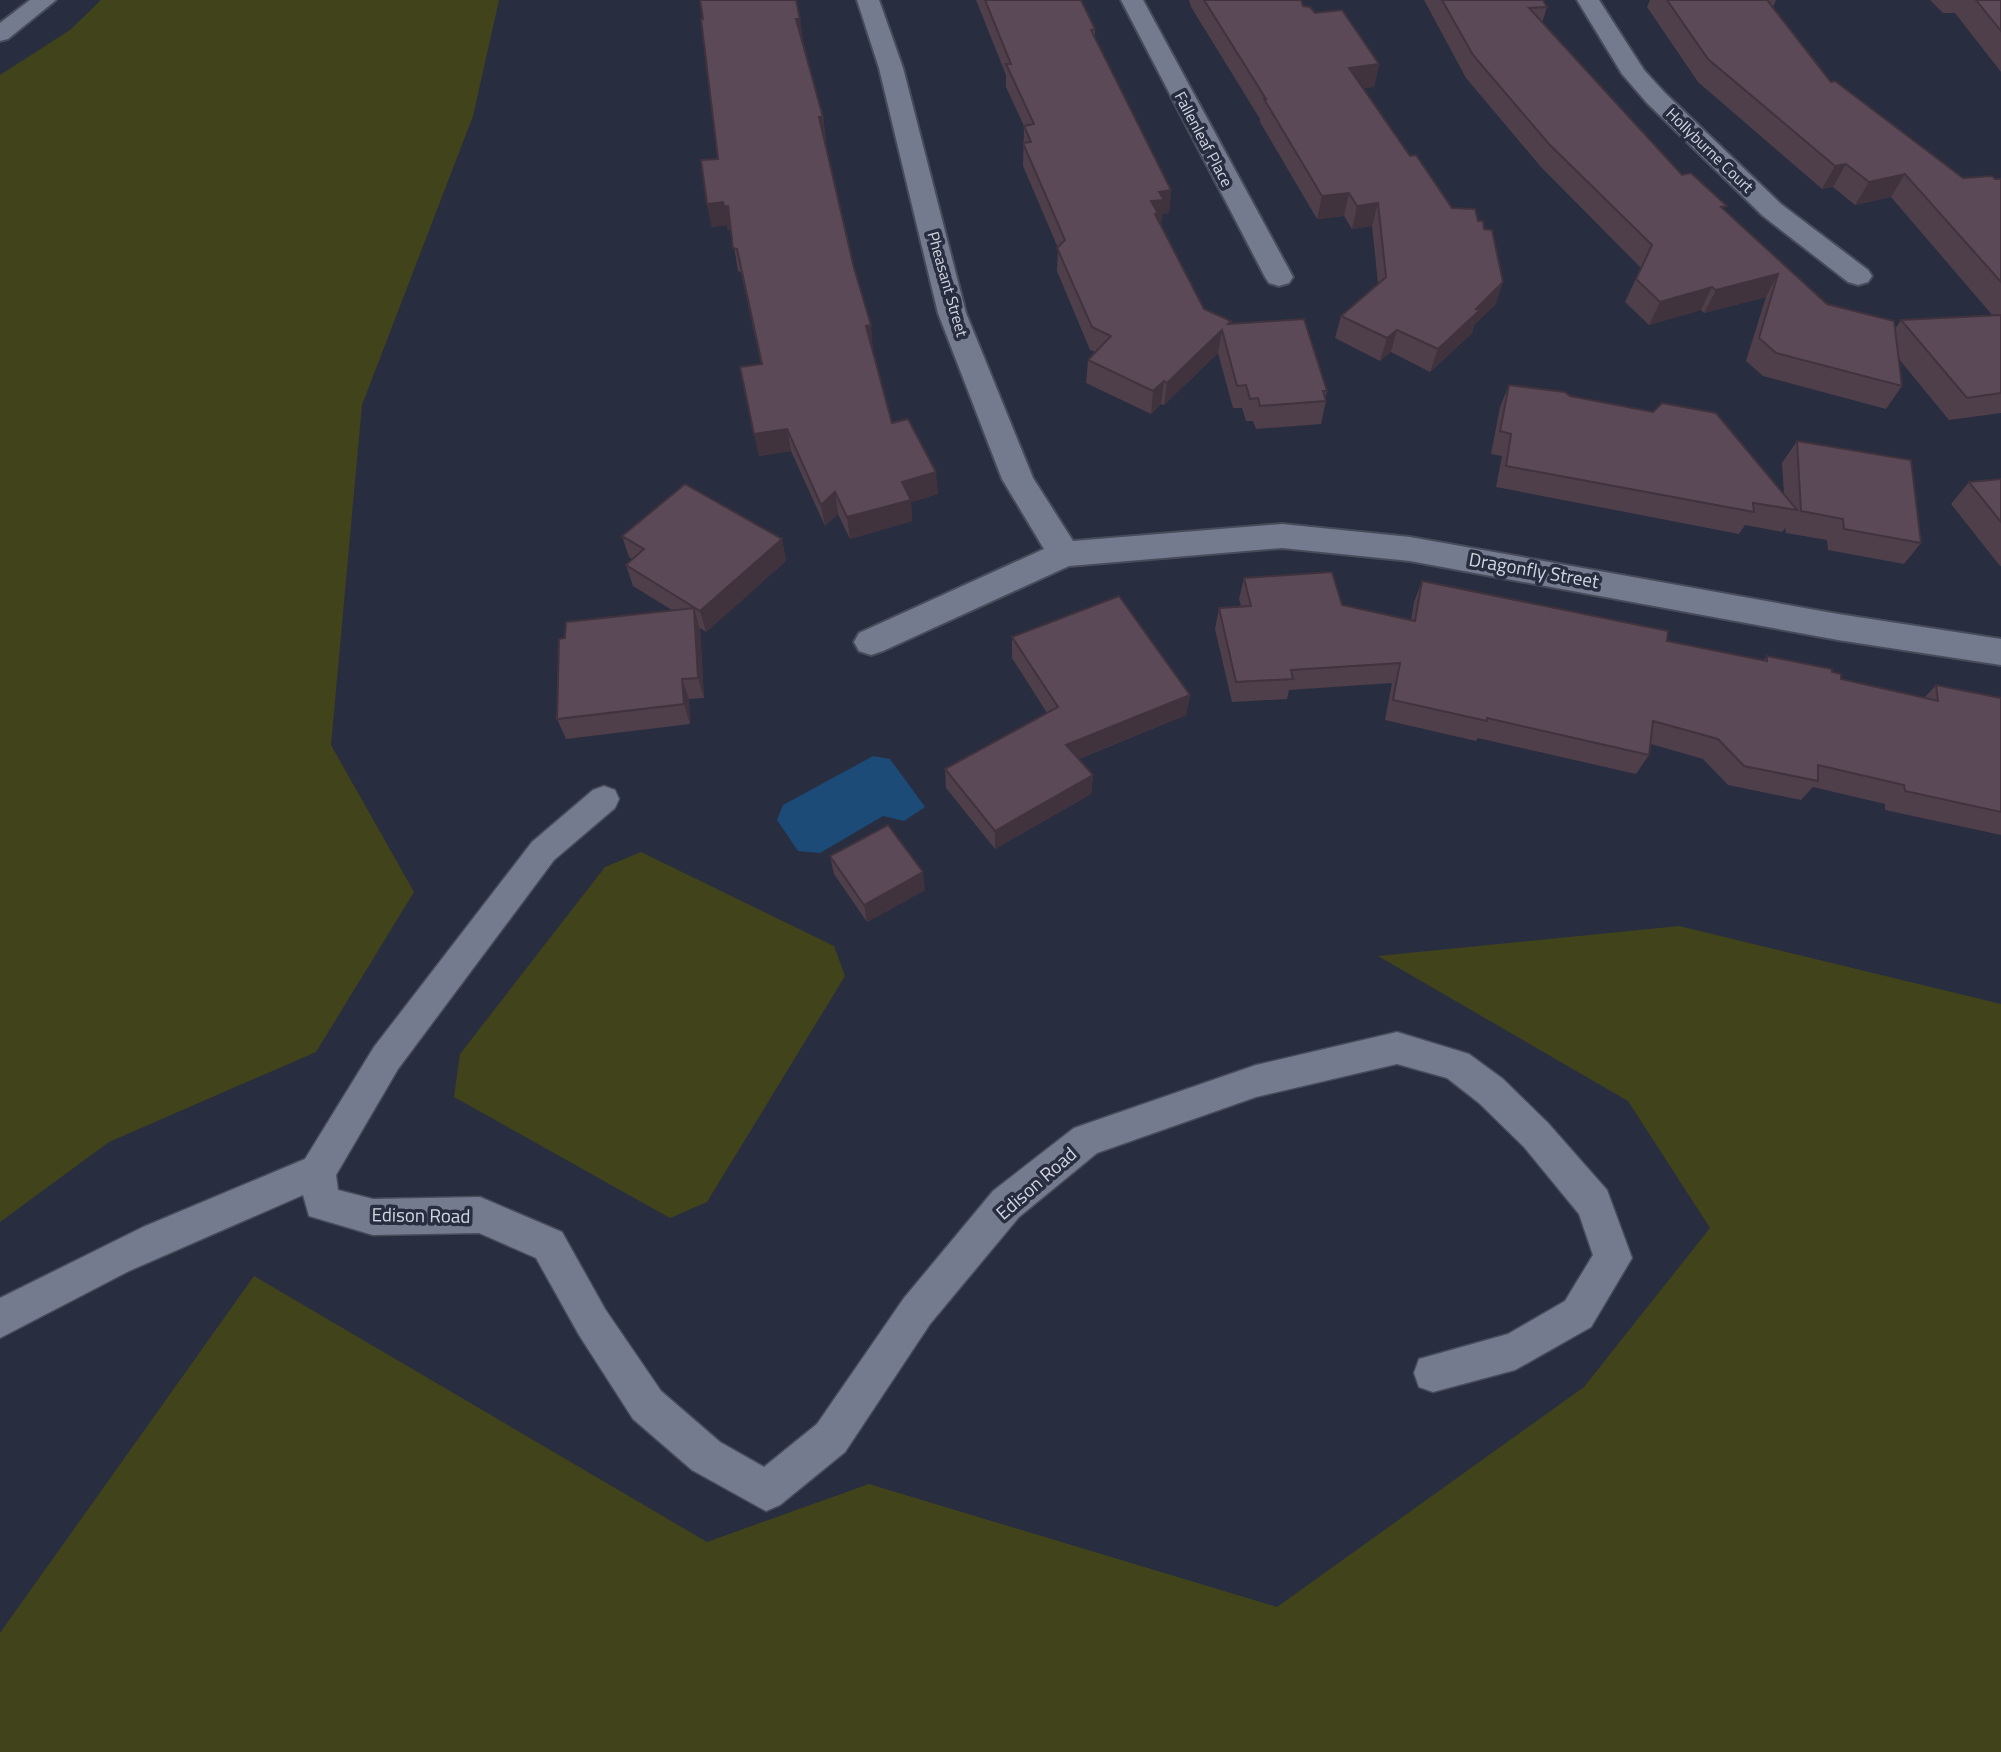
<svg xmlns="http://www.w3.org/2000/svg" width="2001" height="1752" font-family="'Titillium Web',sans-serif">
	<rect width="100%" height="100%" fill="#282d3f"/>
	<g fill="#41441a">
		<path d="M 101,0 L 499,0 L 473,116 L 362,405 L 331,745 L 414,892 L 316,1052 L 109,1142 L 0,1222 L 0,75 L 70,30 Z"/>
		<path d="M 641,852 L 834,946 L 845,976 L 707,1202 L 670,1218 L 454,1097 L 460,1054 L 605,867 Z"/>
		<path d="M 1679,926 L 2001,1004 L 2001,1752 L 0,1752 L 0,1633 L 254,1276 L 707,1542 L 869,1484 L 1277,1607 L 1584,1387 L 1710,1228 L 1628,1101 L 1378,956 Z"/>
	</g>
	<path fill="#1c4b77" d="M 873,756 L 890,759 L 925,807 L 904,821 L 883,816 L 820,853 L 798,851 L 777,820 L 783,805 Z"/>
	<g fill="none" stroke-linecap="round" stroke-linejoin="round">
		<g stroke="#474b5a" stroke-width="3">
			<path id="service" d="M 604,786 L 615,790 L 619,799 L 615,808 L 554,860 L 398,1069 L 336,1175 L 338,1190 L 373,1199 L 480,1197 L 562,1232 L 605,1309 L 661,1391 L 720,1442 L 764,1467 L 817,1424 L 904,1298 L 993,1191 L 1074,1128 L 1256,1065 L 1397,1032 L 1469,1054 L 1503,1079 L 1548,1123 L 1607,1190 L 1632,1258 L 1591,1327 L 1515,1370 L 1433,1392 L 1419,1387 L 1414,1373 L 1419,1359 L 1508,1334 L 1565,1301 L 1593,1255 L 1579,1214 L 1524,1147 L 1479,1103 L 1447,1078 L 1397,1064 L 1256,1097 L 1097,1153 L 1019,1217 L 930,1324 L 845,1452 L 780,1505 L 766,1511 L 692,1470 L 633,1419 L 579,1335 L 536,1258 L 479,1233 L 373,1235 L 309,1216 L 303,1195 L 129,1271 L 0,1338 L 0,1298 L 143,1227 L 305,1159 L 374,1047 L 532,842 L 593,790 Z"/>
		</g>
		<g stroke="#474b5a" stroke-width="4">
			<g id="minor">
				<path d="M 857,0 L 879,0 L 903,68 L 966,313 L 1033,478 L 1073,541 L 1282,524 L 1410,537 L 1838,614 L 2001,639 L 2001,665 L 1838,640 L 1410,561 L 1282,548 L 1069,566 L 883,651 L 871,655 L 859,651 L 854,642 L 859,633 L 1044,549 L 1002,479 L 938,313 L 879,68 Z"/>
				<path d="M 1121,0 L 1143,0 L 1293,277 L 1289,283 L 1279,286 L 1269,283 L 1265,277 Z"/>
				<path d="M 1577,0 L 1599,0 L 1644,70 L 1665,93 L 1781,204 L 1868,270 L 1872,276 L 1868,282 L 1858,285 L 1848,282 L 1763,216 L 1647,103 L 1622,74 Z"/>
			</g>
		</g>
		<g stroke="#474b5a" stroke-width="4">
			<path id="tertiary" d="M 30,0 L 56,0 L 8,39 L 0,41 L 0,23 Z"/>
		</g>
		<use href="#service" fill="#747b8f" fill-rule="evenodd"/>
		<use href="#minor" fill="#747b8f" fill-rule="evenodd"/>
		<use href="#tertiary" fill="#747b8f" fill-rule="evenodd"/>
	</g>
	<g fill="#4e3f4b">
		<path d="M 976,0 L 1081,0 L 1095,29 L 1095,37 L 1171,190 L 1169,213 L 1162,214 L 1161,223 L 1160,223 L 1204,309 L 1230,324 L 1327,391 L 1325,398 L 1326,401 L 1321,424 L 1256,429 L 1253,421 L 1246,421 L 1242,408 L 1233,408 L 1218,353 L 1164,405 L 1161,404 L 1151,414 L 1086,383 L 1088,360 L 1096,352 L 1090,350 L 1057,271 L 1058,248 L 1023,166 L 1024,126 L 1006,87 L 1006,75 Z"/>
		<path d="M 1189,0 L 1301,0 L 1303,6 L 1315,13 L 1379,64 L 1374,87 L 1363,88 L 1410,156 L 1452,208 L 1478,221 L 1484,229 L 1503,282 L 1495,305 L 1474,325 L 1472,333 L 1430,372 L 1391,352 L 1380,361 L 1335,338 L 1341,316 L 1378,283 L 1372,226 L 1352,229 L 1344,216 L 1317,219 L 1260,122 L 1260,119 L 1191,7 Z"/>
		<path d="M 1424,0 L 1543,0 L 1547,7 L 1542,23 L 1682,175 L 1724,211 L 1827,304 L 1895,329 L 1901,320 L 1993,316 L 1891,197 L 1855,205 L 1833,187 L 1822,189 L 1698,82 L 1647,7 L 1650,0 L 1776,0 L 1773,7 L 1831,82 L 1963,178 L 2001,179 L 2001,413 L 1949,420 L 1898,358 L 1902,386 L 1886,409 L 1763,376 L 1746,361 L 1766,297 L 1704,313 L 1701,310 L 1649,325 L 1625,302 L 1641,268 L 1541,167 L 1466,78 Z"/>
		<path d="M 1930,0 L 2001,0 L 2001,72 L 1955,13 L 1943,13 Z"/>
		<path d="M 800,19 L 803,41 L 823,117 L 826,140 L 825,140 L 873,348 L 872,348 L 892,423 L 938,494 L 911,502 L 912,521 L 850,539 L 838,514 L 825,526 L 791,451 L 759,456 L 740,367 L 761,364 L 741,272 L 738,271 L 731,229 L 728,230 L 727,225 L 712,227 L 707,204 L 718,159 Z"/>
		<path d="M 1509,385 L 1570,396 L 1784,494 L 1782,463 L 1797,441 L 1921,543 L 1904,564 L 1828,550 L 1827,540 L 1786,533 L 1785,528 L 1782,532 L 1745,525 L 1739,534 L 1496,487 L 1502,456 L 1491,454 L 1500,407 Z"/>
		<path d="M 2001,479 L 2001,566 L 2000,566 L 1951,504 L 1969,482 Z"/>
		<path d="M 622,536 L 782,539 L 786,561 L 706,632 L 700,628 L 704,698 L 689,699 L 690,724 L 566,739 L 557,719 L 565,638 L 672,610 L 633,586 L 626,565 L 632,559 L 629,557 Z"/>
		<path d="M 1244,578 L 1342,605 L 1411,620 L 1414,602 L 1422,581 L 1667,641 L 1764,660 L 1767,656 L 1832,672 L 1841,679 L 1924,698 L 1936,685 L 2001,812 L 2001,835 L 1885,810 L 1885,804 L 1813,787 L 1801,800 L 1728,785 L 1703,759 L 1651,744 L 1649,755 L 1636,774 L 1478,738 L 1476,741 L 1385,720 L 1392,683 L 1289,690 L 1287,699 L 1232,702 L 1215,629 L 1219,608 L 1241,606 L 1239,599 Z"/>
		<path d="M 1012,637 L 1190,695 L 1186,715 L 1079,759 L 1093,775 L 1091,794 L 995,849 L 946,788 L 945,769 L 1047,713 L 1012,658 Z"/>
		<path d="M 830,856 L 925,890 L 867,922 L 834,874 Z"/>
	</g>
	<g fill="#40333d">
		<path d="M 796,19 L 800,19 L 803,41 Z"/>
		<path d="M 1379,64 L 1374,87 L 1344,91 L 1349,68 Z"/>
		<path d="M 819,117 L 823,117 L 826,140 L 822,140 Z"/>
		<path d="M 1846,164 L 1833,187 L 1822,189 L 1835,166 Z"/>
		<path d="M 1905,174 L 1891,197 L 1855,205 L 1869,182 Z"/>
		<path d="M 1171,190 L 1169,213 L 1162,214 L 1161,223 L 1156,223 L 1151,201 L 1159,192 Z"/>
		<path d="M 1349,193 L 1344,216 L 1317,219 L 1322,196 Z"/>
		<path d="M 723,202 L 728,206 L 733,229 L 728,230 L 727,225 L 712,227 L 707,204 Z"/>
		<path d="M 1378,203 L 1372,226 L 1352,229 L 1357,206 Z"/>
		<path d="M 1778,274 L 1766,297 L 1704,313 L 1716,290 Z"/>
		<path d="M 1503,282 L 1495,305 L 1474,325 L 1472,333 L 1430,372 L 1438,349 L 1476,309 Z"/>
		<path d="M 1712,287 L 1701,310 L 1649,325 L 1660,302 Z"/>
		<path d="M 871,325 L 873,348 L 868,349 L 866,326 Z"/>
		<path d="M 1222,330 L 1218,353 L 1164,405 L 1167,383 Z"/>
		<path d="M 1397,330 L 1391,352 L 1380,361 L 1387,338 Z"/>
		<path d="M 1164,381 L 1161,404 L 1151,414 L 1153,391 Z"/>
		<path d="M 787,429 L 791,451 L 759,456 L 754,434 Z"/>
		<path d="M 936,472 L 938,494 L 911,502 L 912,521 L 850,539 L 847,517 L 902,482 Z"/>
		<path d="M 835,492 L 838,514 L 825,526 L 821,505 Z"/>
		<path d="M 782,539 L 786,561 L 706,632 L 700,611 Z"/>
		<path d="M 694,608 L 700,629 L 704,698 L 698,678 Z"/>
		<path d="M 682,679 L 689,699 L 690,724 L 684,704 Z"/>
		<path d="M 1190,695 L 1186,715 L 1065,764 L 1066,745 Z"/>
		<path d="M 1093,775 L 1091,794 L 995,849 L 995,831 Z"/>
		<path d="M 923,872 L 925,890 L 867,922 L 864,905 Z"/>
	</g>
	<g fill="#5b4957" stroke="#40333d" stroke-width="2">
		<path d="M 700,0 L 796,0 L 800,19 L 796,19 L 823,117 L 819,117 L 854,268 L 871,325 L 866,326 L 892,423 L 908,419 L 936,472 L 902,482 L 911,500 L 847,517 L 835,492 L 821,505 L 787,429 L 754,434 L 740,367 L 762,364 L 737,249 L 733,248 L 728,206 L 724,207 L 723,202 L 707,204 L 701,160 L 718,159 L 701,19 L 703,19 Z"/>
		<path d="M 985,0 L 1081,0 L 1095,29 L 1091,30 L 1171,190 L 1159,192 L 1164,200 L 1151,201 L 1158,213 L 1155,214 L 1204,309 L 1231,321 L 1228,324 L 1304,319 L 1327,391 L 1323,391 L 1326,401 L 1260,406 L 1258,398 L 1250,399 L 1246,385 L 1237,386 L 1222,330 L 1167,383 L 1164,381 L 1153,391 L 1088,360 L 1111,336 L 1092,327 L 1057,248 L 1065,240 L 1023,143 L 1031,142 L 1024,126 L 1034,124 L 1006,64 L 1011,64 Z"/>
		<path d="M 1204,0 L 1301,0 L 1303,6 L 1310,7 L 1315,13 L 1342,10 L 1379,64 L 1349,68 L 1410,156 L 1416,155 L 1452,208 L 1475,209 L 1478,221 L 1483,221 L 1484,229 L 1492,230 L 1503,282 L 1476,309 L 1480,310 L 1438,349 L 1397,330 L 1387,338 L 1341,316 L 1386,277 L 1378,203 L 1357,206 L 1349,193 L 1322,196 L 1264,99 L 1266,99 Z"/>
		<path d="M 1442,0 L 1543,0 L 1547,7 L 1529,8 L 1682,175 L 1691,173 L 1727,206 L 1721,207 L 1827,304 L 1894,321 L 1902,386 L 1776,353 L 1759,338 L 1778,274 L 1716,290 L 1712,287 L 1660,302 L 1636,279 L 1652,245 L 1549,144 L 1473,55 Z"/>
		<path d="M 1667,0 L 1767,0 L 1831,82 L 1835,81 L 1963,178 L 1992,176 L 1995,179 L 2001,179 L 2001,282 L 1905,174 L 1869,182 L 1846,164 L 1835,166 L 1708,59 Z"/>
		<path d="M 1976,0 L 2001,0 L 2001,31 Z"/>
		<path d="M 2001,315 L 2001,393 L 1967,398 L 1901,320 Z"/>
		<path d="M 1509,385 L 1565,392 L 1570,396 L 1653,412 L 1662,403 L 1716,413 L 1797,510 L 1753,503 L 1754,512 L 1506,466 L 1511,434 L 1500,431 Z"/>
		<path d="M 1797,441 L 1911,460 L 1921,543 L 1844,529 L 1843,519 L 1801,511 Z"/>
		<path d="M 2001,479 L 2001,522 L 1969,482 Z"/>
		<path d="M 685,484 L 782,539 L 700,611 L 626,565 L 644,549 L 622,536 Z"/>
		<path d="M 1332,572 L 1342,605 L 1415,621 L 1422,581 L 1668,631 L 1667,641 L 1767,661 L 1767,656 L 1832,669 L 1832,672 L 1841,674 L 1841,679 L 1938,701 L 1936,685 L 2001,698 L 2001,812 L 1905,791 L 1904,785 L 1818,765 L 1818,781 L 1744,766 L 1718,739 L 1653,721 L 1649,755 L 1487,718 L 1487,721 L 1393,700 L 1400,663 L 1291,670 L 1293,679 L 1236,682 L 1219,608 L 1251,606 L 1244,578 Z"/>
		<path d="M 1119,596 L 1190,695 L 1066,745 L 1093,775 L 995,831 L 945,769 L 1058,707 L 1012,637 Z"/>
		<path d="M 694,608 L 698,678 L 682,679 L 684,704 L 557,719 L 559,639 L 565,638 L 566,622 Z"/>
		<path d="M 888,825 L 923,872 L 864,905 L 830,856 Z"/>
	</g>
	<g text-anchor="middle" stroke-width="7" stroke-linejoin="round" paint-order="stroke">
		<g font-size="16" fill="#d2d6e2" stroke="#282d3f">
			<text transform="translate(1204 139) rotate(62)" y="6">Fallenleaf Place</text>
			<text transform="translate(1710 150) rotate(44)" y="6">Hollyburne Court</text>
			<text transform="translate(948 284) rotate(74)" y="6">Pheasant Street</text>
		</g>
		<g font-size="19" fill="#d2d6e2" stroke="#282d3f">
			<text transform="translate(1534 570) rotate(10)" y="7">Dragonfly Street</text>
			<text transform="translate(1036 1183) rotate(-41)" y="7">Edison Road</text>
			<text transform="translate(421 1215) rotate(1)" y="7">Edison Road</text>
		</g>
	</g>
</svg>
